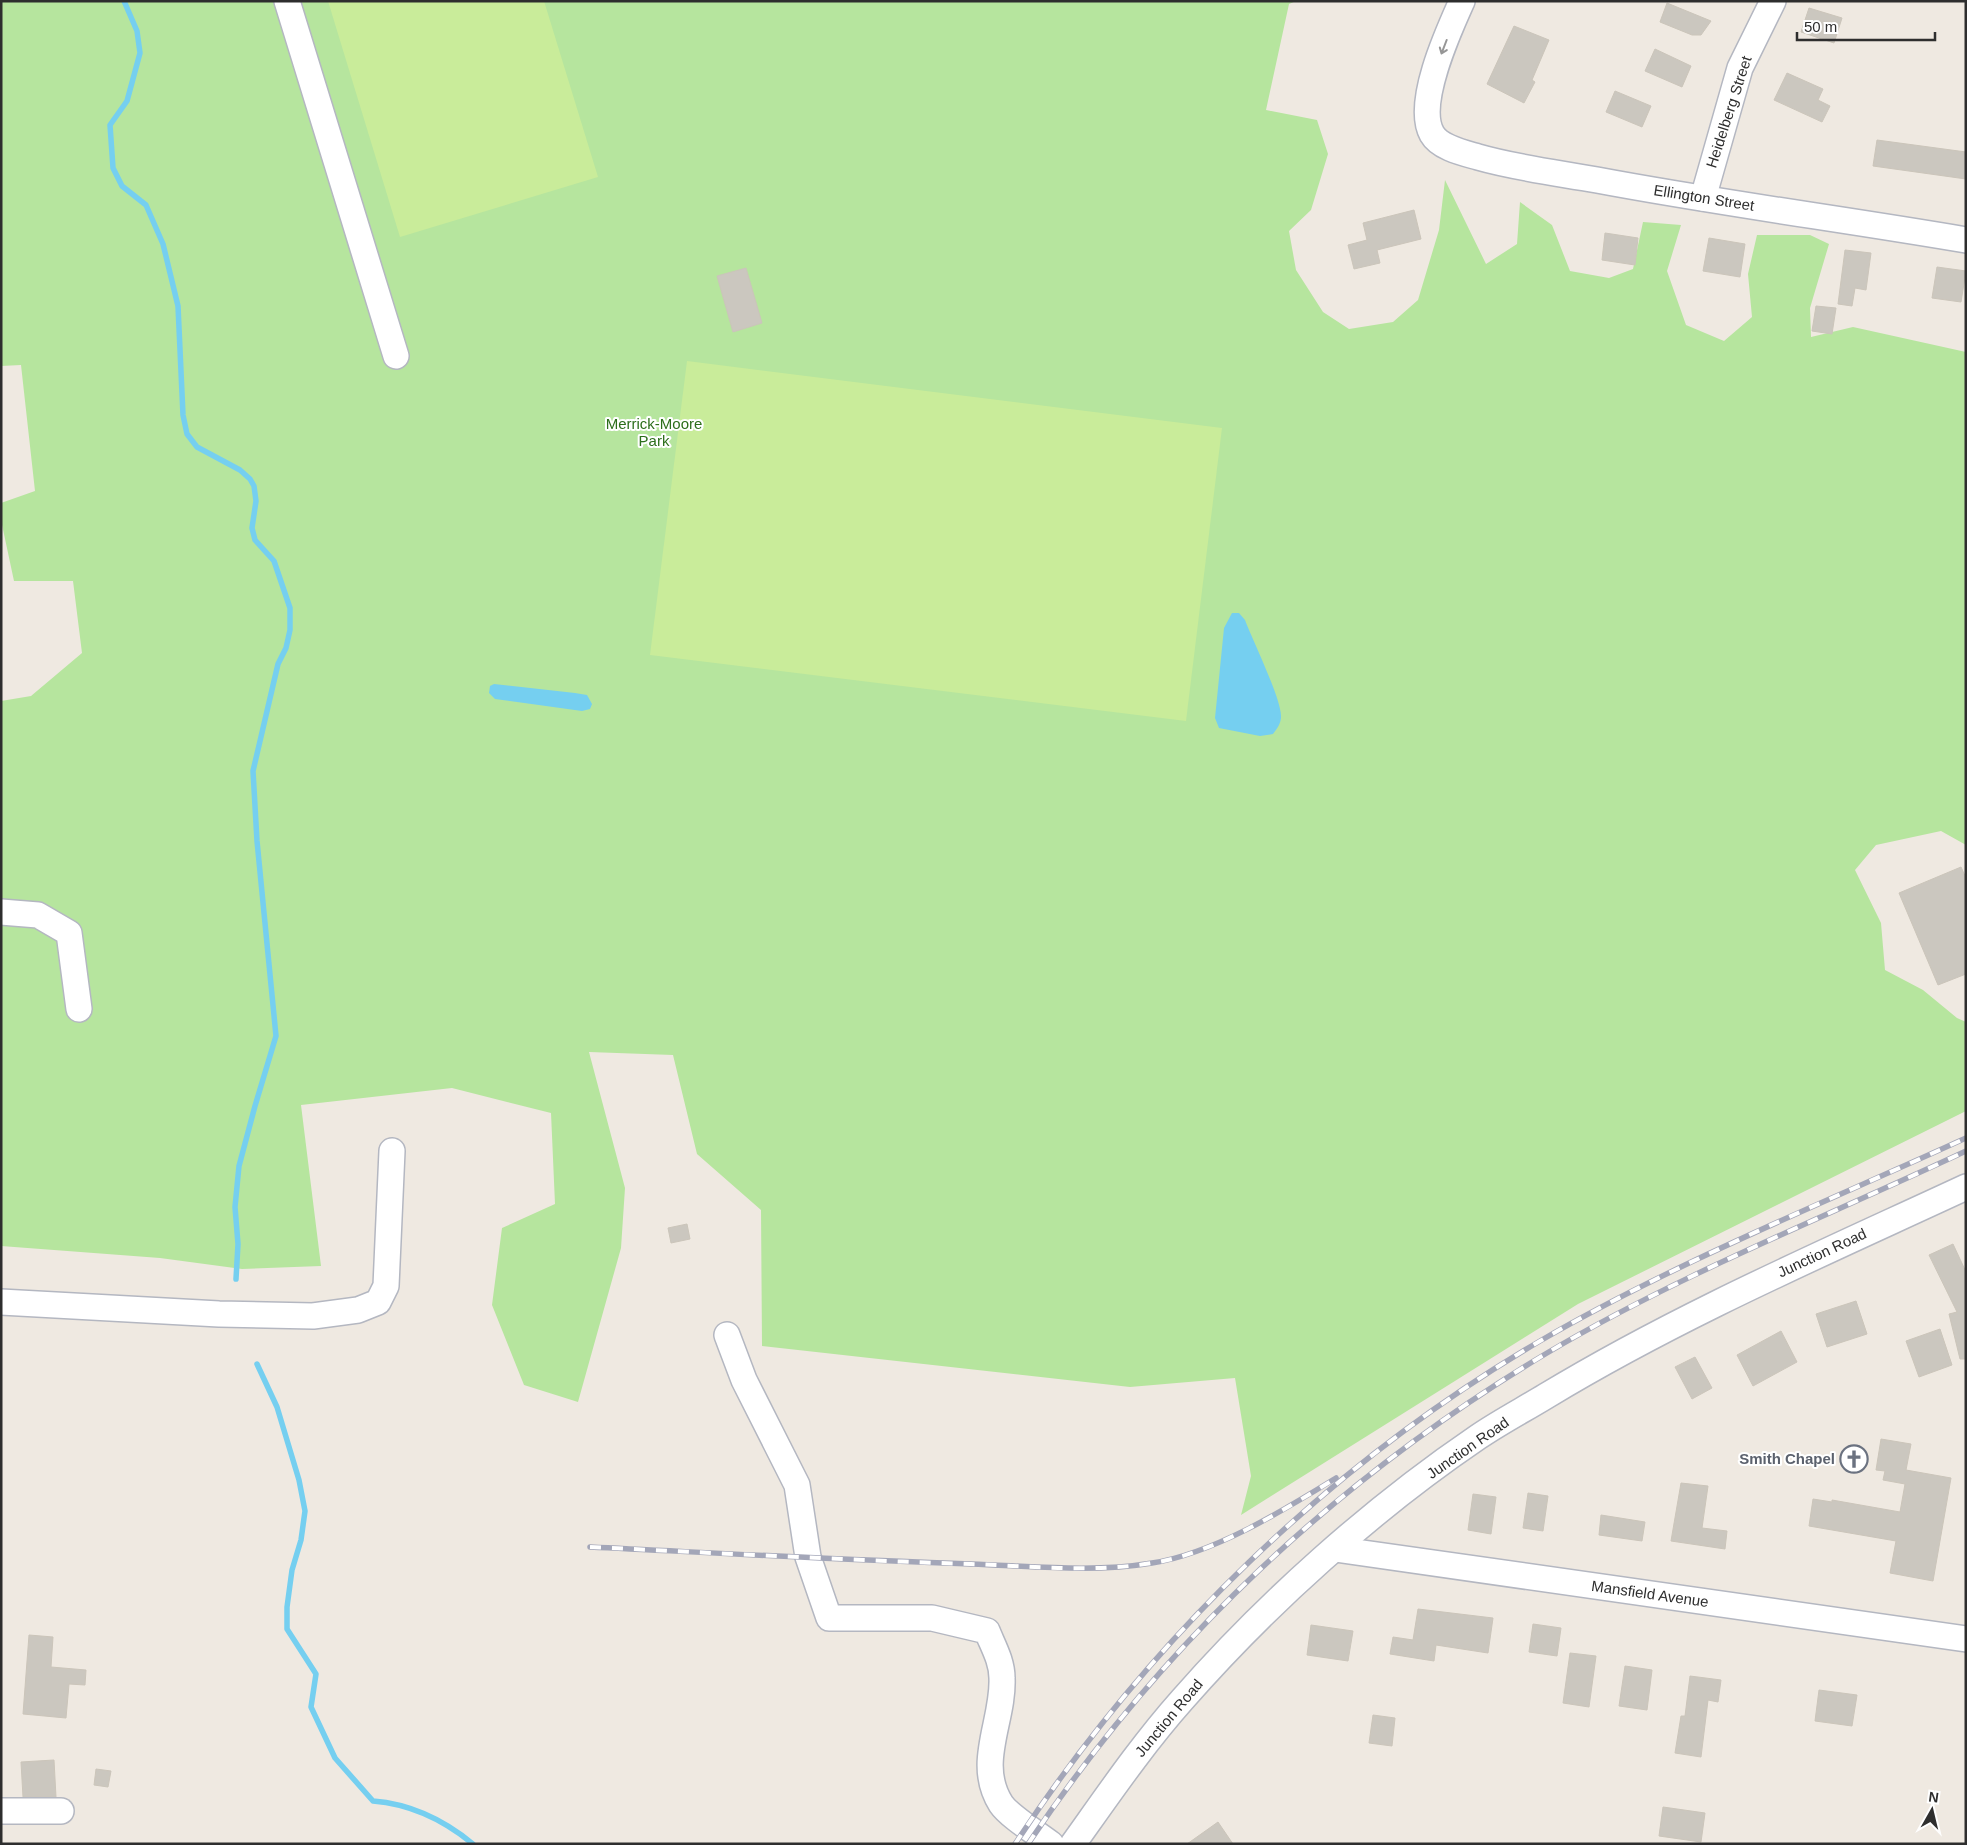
<svg xmlns="http://www.w3.org/2000/svg" width="1967" height="1845" font-family="Arial,sans-serif">
	<rect width="100%" height="100%" fill="#efe9e1"/>
	<path fill="#b6e59e" d="M 1,1 L 1296,1 L 1289,4 L 1266,110 L 1317,120 L 1328,154 L 1311,210 L 1289,231 L 1296,270 L 1323,312 L 1349,329 L 1393,322 L 1418,300 L 1439,230 L 1445,180 L 1486,264 L 1517,244 L 1520,202 L 1552,225 L 1570,271 L 1609,278 L 1633,269 L 1643,222 L 1681,225 L 1667,271 L 1686,325 L 1724,341 L 1752,317 L 1748,274 L 1757,235 L 1810,235 L 1829,244 L 1810,308 L 1811,337 L 1853,327 L 1966,352 L 1966,845 L 1941,831 L 1876,845 L 1855,870 L 1881,923 L 1885,970 L 1923,990 L 1957,1018 L 1966,1022 L 1966,1111 L 1578,1304 L 1241,1515 L 1251,1476 L 1235,1378 L 1130,1387 L 762,1346 L 761,1210 L 697,1154 L 673,1055 L 589,1052 L 625,1188 L 621,1248 L 578,1402 L 524,1385 L 492,1305 L 502,1228 L 555,1204 L 551,1113 L 452,1088 L 301,1105 L 321,1266 L 242,1269 L 160,1258 L 1,1246 L 1,701 L 31,696 L 82,653 L 73,581 L 14,581 L 1,520 L 1,503 L 35,491 L 21,365 L 1,366 Z"/>
	<g fill="#c9ec9a">
		<path d="M 328,1 L 544,1 L 598,177 L 400,237 Z"/>
		<path d="M 687,361 L 1222,428 L 1186,721 L 650,655 Z"/>
	</g>
	<g fill="#75cff0">
		<path d="M 1232,613 L 1239,613 L 1245,620 C 1252,639 1282,700 1281,717 C 1281,723 1277,729 1273,734 L 1260,736 L 1219,728 L 1215,718 L 1224,628 Z"/>
		<path d="M 494,684 L 575,693 L 587,695 L 592,704 L 590,709 L 582,711 L 495,699 L 489,693 L 490,686 Z"/>
	</g>
	<g fill="none" stroke-linecap="round" stroke-linejoin="round">
		<g stroke="#75cff0" stroke-width="5.5">
			<path d="M 124,1 L 137,31 L 140,53 L 127,101 L 110,125 L 113,168 L 122,186 L 146,205 L 163,244 L 178,306 L 183,415 L 187,434 L 197,447 L 240,470 L 250,479 L 254,486 L 256,501 L 252,528 L 255,540 L 274,561 L 290,608 L 290,630 L 286,648 L 278,664 L 253,771 L 257,841 L 276,1036 L 255,1106 L 239,1166 L 235,1207 L 238,1244 L 236,1279"/>
			<path d="M 257,1364 L 277,1407 L 299,1480 L 305,1511 L 301,1540 L 292,1570 L 287,1607 L 287,1629 L 316,1674 L 311,1707 L 335,1758 L 373,1801 C 411,1804 444,1820 473,1844"/>
		</g>
	</g>
	<g fill="#cbc7bf" stroke="#cbc5ba">
		<path d="M 1667,3 L 1711,21 L 1701,35 L 1692,35 L 1660,22 Z"/>
		<path d="M 1809,8 L 1842,18 L 1834,43 L 1801,32 Z"/>
		<path d="M 1514,26 L 1549,40 L 1532,80 L 1535,82 L 1524,103 L 1487,84 Z"/>
		<path d="M 1655,49 L 1691,66 L 1682,87 L 1645,71 Z"/>
		<path d="M 1787,73 L 1823,89 L 1818,100 L 1830,106 L 1822,122 L 1774,100 Z"/>
		<path d="M 1615,91 L 1651,106 L 1642,127 L 1606,112 Z"/>
		<path d="M 1877,140 L 1966,152 L 1966,179 L 1873,166 Z"/>
		<path d="M 1414,210 L 1421,239 L 1377,250 L 1380,263 L 1354,269 L 1348,245 L 1367,240 L 1363,223 Z"/>
		<path d="M 1605,233 L 1638,238 L 1635,265 L 1602,260 Z"/>
		<path d="M 1709,238 L 1745,244 L 1740,277 L 1703,271 Z"/>
		<path d="M 1845,250 L 1871,253 L 1866,290 L 1855,288 L 1852,306 L 1838,304 Z"/>
		<path d="M 1937,267 L 1966,271 L 1961,302 L 1932,298 Z"/>
		<path d="M 746,268 L 762,323 L 733,332 L 717,276 Z"/>
		<path d="M 1816,306 L 1836,308 L 1832,334 L 1812,331 Z"/>
		<path d="M 1961,867 L 1966,878 L 1966,974 L 1938,985 L 1899,893 Z"/>
		<path d="M 687,1224 L 690,1239 L 671,1243 L 668,1228 Z"/>
		<path d="M 1953,1244 L 1966,1272 L 1966,1359 L 1960,1359 L 1949,1314 L 1957,1312 L 1929,1255 Z"/>
		<path d="M 1856,1301 L 1867,1334 L 1827,1347 L 1816,1314 Z"/>
		<path d="M 1940,1329 L 1952,1365 L 1919,1377 L 1906,1341 Z"/>
		<path d="M 1781,1331 L 1797,1362 L 1753,1386 L 1737,1355 Z"/>
		<path d="M 1695,1357 L 1712,1388 L 1692,1399 L 1675,1367 Z"/>
		<path d="M 1881,1439 L 1911,1444 L 1906,1470 L 1951,1478 L 1933,1581 L 1890,1573 L 1896,1541 L 1809,1526 L 1813,1499 L 1832,1502 L 1832,1500 L 1900,1512 L 1905,1484 L 1883,1480 L 1885,1471 L 1876,1470 Z"/>
		<path d="M 1681,1483 L 1708,1486 L 1702,1528 L 1727,1531 L 1725,1549 L 1671,1541 Z"/>
		<path d="M 1528,1493 L 1548,1496 L 1543,1531 L 1523,1528 Z"/>
		<path d="M 1473,1494 L 1496,1497 L 1491,1534 L 1468,1530 Z"/>
		<path d="M 1601,1515 L 1645,1522 L 1642,1541 L 1599,1535 Z"/>
		<path d="M 1418,1609 L 1493,1618 L 1488,1653 L 1436,1645 L 1434,1661 L 1390,1654 L 1393,1637 L 1413,1640 Z"/>
		<path d="M 1533,1624 L 1561,1628 L 1557,1656 L 1529,1652 Z"/>
		<path d="M 1311,1625 L 1353,1631 L 1348,1661 L 1307,1655 Z"/>
		<path d="M 29,1635 L 53,1637 L 51,1667 L 86,1670 L 85,1685 L 69,1684 L 66,1718 L 23,1714 Z"/>
		<path d="M 1570,1653 L 1596,1656 L 1589,1707 L 1563,1703 Z"/>
		<path d="M 1625,1666 L 1652,1670 L 1647,1710 L 1619,1706 Z"/>
		<path d="M 1690,1676 L 1721,1680 L 1718,1702 L 1708,1700 L 1701,1757 L 1675,1753 L 1681,1716 L 1685,1716 Z"/>
		<path d="M 1819,1690 L 1857,1695 L 1852,1726 L 1815,1721 Z"/>
		<path d="M 1373,1715 L 1395,1718 L 1392,1746 L 1369,1743 Z"/>
		<path d="M 54,1760 L 56,1797 L 23,1797 L 21,1762 Z"/>
		<path d="M 96,1769 L 111,1771 L 108,1787 L 94,1785 Z"/>
		<path d="M 1663,1807 L 1705,1813 L 1701,1842 L 1659,1836 Z"/>
		<path d="M 1218,1822 L 1233,1844 L 1187,1844 Z"/>
	</g>
	<g fill="none" stroke-linecap="round" stroke-linejoin="round">
		<g stroke="#b4b7c1" stroke-width="28">
			<g id="minor">
				<path d="M 287,1 L 396,356"/>
				<path d="M 1462,1 C 1448,32 1415,104 1432,134 C 1440,148 1464,153 1478,157 C 1516,168 1558,173 1597,180 C 1719,203 1843,219 1966,240"/>
				<path d="M 1703,198 L 1740,68 L 1773,1"/>
				<path d="M 1,912 L 38,915 L 69,933 L 79,1009"/>
				<path d="M 1,1302 L 219,1314 L 313,1316 L 358,1310 L 378,1302 L 386,1286 L 392,1151"/>
				<path d="M 727,1335 L 744,1380 L 797,1485 L 808,1557 L 829,1618 L 932,1618 L 987,1631 C 993,1646 1002,1661 1002,1678 C 1004,1721 975,1763 1001,1804 C 1009,1816 1038,1834 1051,1844"/>
				<path d="M 1335,1549 L 1966,1639"/>
				<path d="M 1,1811 L 61,1811"/>
				<path d="M 1073,1844 C 1108,1795 1142,1745 1182,1700 C 1267,1603 1372,1509 1478,1437 C 1500,1422 1523,1410 1546,1396 C 1680,1315 1824,1253 1966,1187"/>
			</g>
		</g>
		<use href="#minor" stroke="#fff" stroke-width="25"/>
		<g stroke="#a3a6b8" stroke-width="5.5">
			<g id="rail">
				<path d="M 590,1547 C 717,1553 844,1560 971,1564 C 1030,1566 1093,1573 1152,1563 C 1213,1554 1284,1510 1336,1478"/>
				<path d="M 1015,1844 C 1148,1641 1330,1464 1540,1341 C 1674,1263 1824,1203 1966,1138"/>
				<path d="M 1028,1844 C 1163,1642 1339,1477 1547,1353 C 1680,1274 1826,1217 1966,1151"/>
			</g>
		</g>
		<use href="#rail" stroke="#fff" stroke-width="4" stroke-dasharray="11" stroke-linecap="butt"/>
	</g>
	<defs><path id="oneway-shaft" d="M-6 0H5M1.5-3L5.5 0L1.5 3" fill="none" stroke-width="1.6" stroke-linecap="round" stroke-linejoin="round" transform="scale(1.25)"/></defs>
	<use stroke="#969696" href="#oneway-shaft" transform="translate(1444 47) rotate(111)"/>
	<defs>
		<g id="church-ring" transform="scale(1.4375)"><circle r="9.5" fill="#fff" stroke="#6b7280" stroke-width="1.5"/><path d="M-1.2-6h2.4v3.5h3.3v2.4h-3.3V6h-2.4V-.1h-3.3v-2.4h3.3Z" fill="#6b7280"/></g>
	</defs>
	<g fill-rule="evenodd">
		<use href="#church-ring" x="1854" y="1459"/>
	</g>
	<g text-anchor="middle" stroke-width="4" stroke-linejoin="round" paint-order="stroke">
		<g font-size="15" fill="#2e2e2e" stroke="#fff">
			<text transform="translate(1729 112) rotate(-72)" y="5">Heidelberg Street</text>
			<text transform="translate(1704 198) rotate(9)" y="5">Ellington Street</text>
			<text transform="translate(1822 1253) rotate(-25)" y="5">Junction Road</text>
			<text transform="translate(1468 1448) rotate(-35)" y="5">Junction Road</text>
			<text transform="translate(1650 1594) rotate(8)" y="5">Mansfield Avenue</text>
			<text transform="translate(1169 1718) rotate(-50)" y="5">Junction Road</text>
		</g>
		<g font-size="15" fill="#2c6e1b" stroke="#fff">
			<text x="654" y="429">Merrick-Moore<tspan x="654" dy="17">Park</tspan></text>
		</g>
		<g font-size="15" font-weight="bold" fill="#5b616d" stroke="#fff" text-anchor="end">
			<text x="1835" y="1464">Smith Chapel</text>
		</g>
	</g>
	<rect width="1967" height="1845" fill="none" stroke="#2e2e2e" stroke-width="5"/>
	<g transform="translate(1932 1810) rotate(8)" stroke="#ffffff" stroke-width="4" paint-order="stroke">
	<path d="M0-4L9 19L0 12L-9 19Z" fill="#2e2e2e"/>
	<text y="-8" font-size="14" font-weight="bold" text-anchor="middle" fill="#2e2e2e">N</text>
	</g>
	<path d="M1797 32v8h138v-8" fill="none" stroke="#2e2e2e" stroke-width="2.5"/>
	<text x="1804" y="32" font-size="15" fill="#2e2e2e" stroke="#ffffff" stroke-width="4" paint-order="stroke">50 m</text>
</svg>
